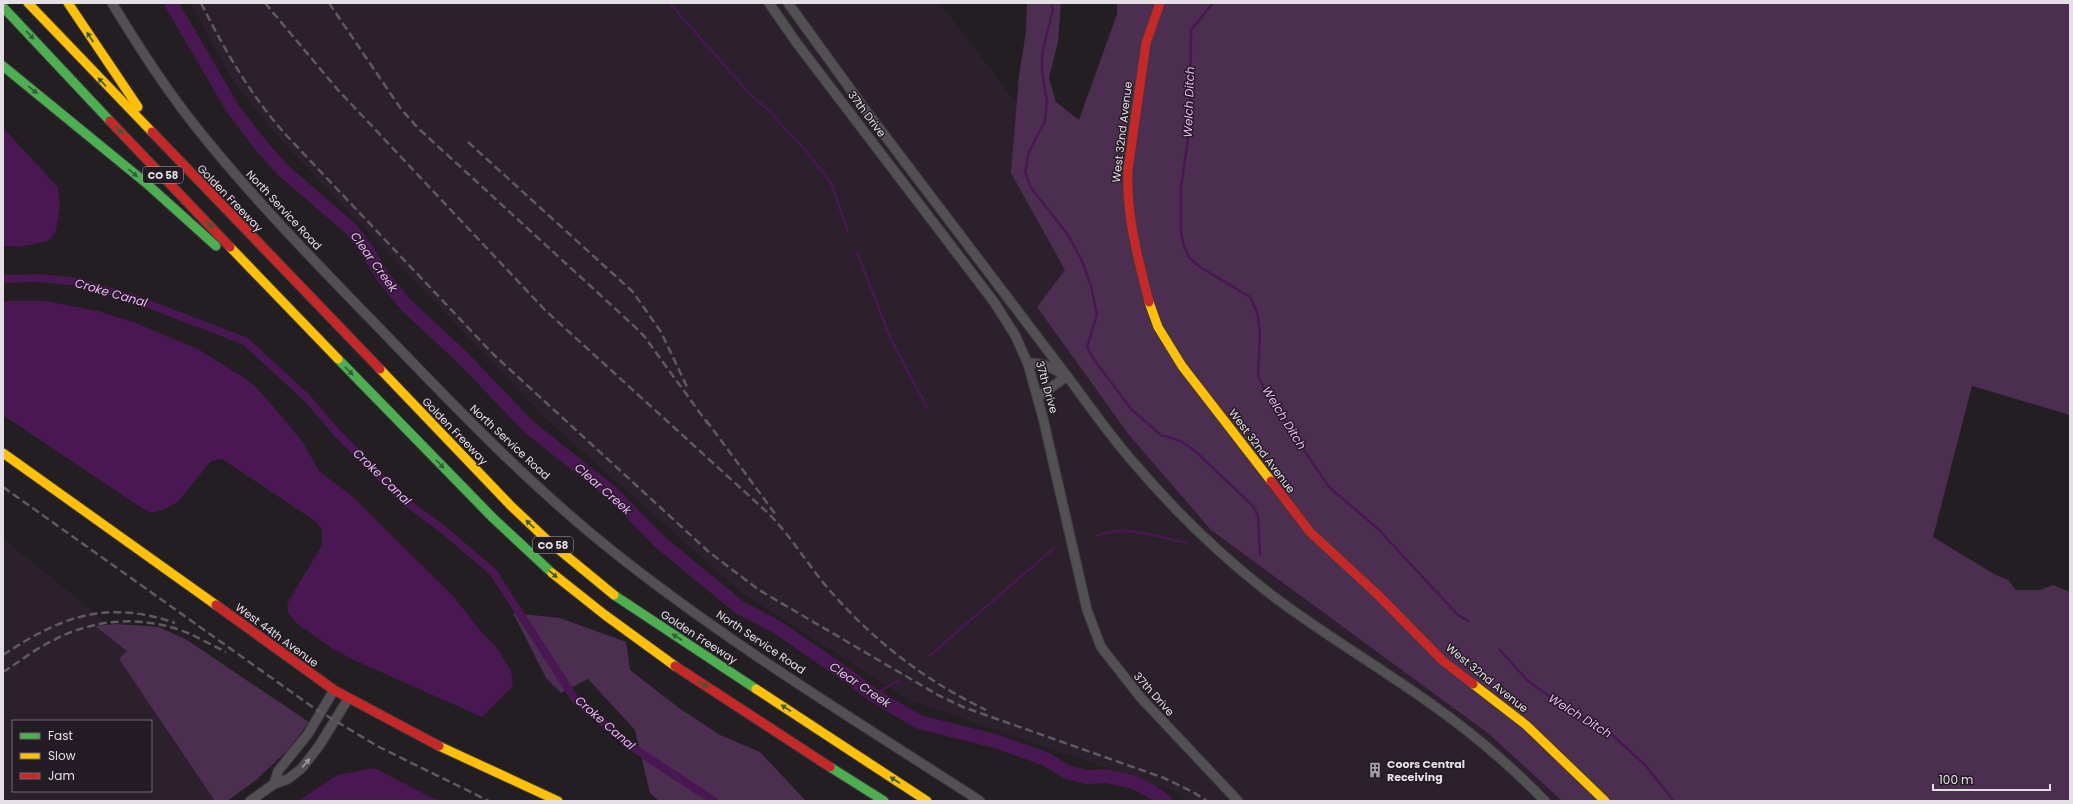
<svg xmlns="http://www.w3.org/2000/svg" width="2073" height="804" font-family="Poppins,sans-serif">
	<rect width="100%" height="100%" fill="#221e22"/>
	<g fill="#2b202c" fill-rule="evenodd">
		<path d="M 190,3 L 940,3 L 1189,329 L 1407,597 L 1662,801 L 1188,801 L 1174,791 L 909,700 L 739,591 L 544,417 L 275,134 L 233,81 Z"/>
		<path d="M 3,538 L 276,762 L 228,801 L 3,801 ZM 13,721 L 151,721 L 151,791 L 13,791 Z"/>
	</g>
	<g fill="#4c2e51">
		<path d="M 1027,3 L 1061,3 L 1058,42 L 1049,78 L 1056,102 L 1079,120 L 1117,14 L 1117,3 L 2070,3 L 2070,415 L 1972,386 L 1933,537 L 1994,574 L 2008,580 L 2016,590 L 2040,590 L 2053,585 L 2070,592 L 2070,801 L 1562,801 L 1489,734 L 1211,530 L 1129,435 L 1037,307 L 1065,270 L 1011,173 L 1019,75 L 1026,32 Z"/>
		<path d="M 513,613 L 560,618 L 626,642 L 630,670 L 679,708 L 720,735 L 760,752 L 806,801 L 659,801 L 650,793 L 635,730 L 588,679 L 561,693 L 546,678 Z"/>
		<path d="M 116,624 L 159,627 L 187,640 L 309,722 L 288,750 L 255,781 L 227,801 L 215,801 L 119,659 L 127,651 L 95,626 Z"/>
	</g>
	<g fill="#491751">
		<path d="M 3,128 L 58,187 L 60,207 L 56,231 L 49,241 L 19,247 L 3,246 Z"/>
		<path d="M 7,301 L 46,301 L 98,311 L 136,323 L 198,349 L 243,377 L 256,387 L 284,419 L 304,444 L 319,471 L 352,496 L 454,597 L 478,628 L 498,649 L 511,671 L 513,686 L 482,717 L 354,660 L 333,649 L 296,623 L 288,613 L 287,604 L 322,545 L 322,530 L 315,521 L 222,459 L 211,461 L 177,503 L 162,510 L 151,513 L 137,505 L 3,415 L 3,303 Z"/>
		<path d="M 374,768 L 439,801 L 298,801 L 337,775 Z"/>
	</g>
	<g fill="none" stroke-linecap="round" stroke-linejoin="round">
		<g stroke="#491751" stroke-width="2.5">
			<path d="M 1051,3 L 1053,9 L 1042,54 L 1042,70 L 1047,102 L 1045,121 L 1029,152 L 1025,172 L 1031,188 L 1068,235 L 1082,261 L 1091,286 L 1097,315 L 1087,347 L 1095,361 L 1131,409 L 1161,435 L 1181,441 L 1196,452 L 1253,506 L 1258,516 L 1260,555"/>
			<path d="M 1213,3 L 1191,30 L 1190,124 L 1181,188 L 1181,232 L 1184,247 L 1189,257 L 1200,267 L 1250,297 L 1257,312 L 1260,333 L 1258,376 L 1271,401 L 1329,487 L 1377,528 L 1458,615 L 1468,621"/>
			<path d="M 671,5 L 749,93 L 767,109 L 807,152 L 831,183 L 848,232"/>
			<path d="M 857,252 L 891,340 L 927,407"/>
			<path d="M 1097,536 C 1124,524 1158,537 1186,543"/>
			<path d="M 1500,650 L 1527,680 L 1566,709 L 1609,732 L 1645,765 L 1674,801"/>
			<path d="M 929,656 L 1053,549"/>
			<path d="M 873,695 L 900,680"/>
		</g>
		<path stroke="#491751" stroke-width="8" d="M 3,279 L 41,278 L 78,282 L 135,299 L 245,341 L 307,398 L 336,432 L 402,499 L 445,531 L 493,572 L 575,699 L 635,749 L 714,801"/>
		<path stroke="#491751" stroke-width="14" d="M 171,3 L 233,109 L 263,148 L 284,171 L 351,229 L 367,250 L 383,277 L 407,306 L 461,356 L 529,427 L 612,493 L 660,542 L 739,607 L 777,627 L 851,678 L 873,695 L 919,722 L 995,741 L 1046,759 L 1067,772 L 1087,777 L 1106,776 L 1133,782 L 1151,791 L 1165,801"/>
		<g stroke="#3e3b3f" stroke-width="11">
			<g id="street">
				<path d="M 112,3 C 138,46 165,88 196,127 C 254,200 320,267 385,334 C 456,408 530,485 610,549 C 726,642 855,720 980,801"/>
				<path d="M 769,3 L 796,42 L 994,302 L 1015,335 L 1028,364 L 1043,418 L 1087,610 L 1101,647 L 1141,698 L 1238,801"/>
				<path d="M 788,3 L 867,112 L 1067,376"/>
				<path d="M 1028,363 C 1041,362 1051,367 1062,374"/>
				<path d="M 1038,397 L 1067,376 C 1089,405 1110,436 1134,463 C 1174,510 1220,555 1269,593 C 1320,632 1375,664 1427,701 C 1470,731 1509,764 1545,801"/>
				<path d="M 274,784 L 278,771 L 308,734 L 334,690"/>
				<path d="M 250,801 L 274,784 L 288,779 L 302,768 L 319,746 L 348,699"/>
			</g>
		</g>
		<g stroke="#3e3b3f" stroke-width="11">
			<g id="fast">
				<path d="M 3,7 L 110,121"/>
				<path d="M 3,66 L 146,183 L 216,246"/>
				<path d="M 338,359 L 493,518 L 552,573"/>
				<path d="M 614,595 L 756,689"/>
				<path d="M 830,767 L 884,801"/>
			</g>
		</g>
		<g stroke="#3e3b3f" stroke-width="11">
			<g id="slow">
				<path d="M 28,3 L 152,132"/>
				<path d="M 68,3 L 138,107"/>
				<path d="M 230,247 L 338,359"/>
				<path d="M 1149,302 L 1158,327 L 1182,366 L 1271,481"/>
				<path d="M 380,369 L 511,506 L 546,539 L 614,595"/>
				<path d="M 3,453 L 216,605"/>
				<path d="M 552,573 L 605,615 L 675,666"/>
				<path d="M 1473,684 L 1526,725 L 1605,801"/>
				<path d="M 756,689 L 927,801"/>
				<path d="M 439,746 L 558,801"/>
			</g>
		</g>
		<g stroke="#3e3b3f" stroke-width="11">
			<g id="jam">
				<path d="M 110,121 L 230,247"/>
				<path d="M 152,132 L 380,369"/>
				<path d="M 1149,302 C 1138,258 1126,216 1128,170 L 1146,43 L 1160,3"/>
				<path d="M 1271,481 L 1310,532 L 1378,595 L 1443,661 L 1473,684"/>
				<path d="M 216,605 L 334,690 L 439,746"/>
				<path d="M 675,666 L 830,767"/>
			</g>
		</g>
		<use href="#street" stroke="#535054" stroke-width="9"/>
		<use href="#fast" stroke="#4caf50" stroke-width="9"/>
		<use href="#slow" stroke="#ffc107" stroke-width="9"/>
		<use href="#jam" stroke="#c62828" stroke-width="9"/>
		<g stroke="#5e5a5e" stroke-width="2.5" stroke-dasharray="8 4" stroke-linecap="butt">
			<path d="M 201,3 C 225,51 251,96 287,136 L 493,354 L 709,552 L 759,590 L 938,695 L 963,707 L 1164,778 L 1193,792 L 1207,801"/>
			<path d="M 265,3 L 338,90 L 545,310 L 768,513 C 790,535 806,562 826,586 C 871,639 924,680 986,710"/>
			<path d="M 329,3 L 401,109 L 418,128 L 633,325 L 644,336 L 708,424"/>
			<path d="M 468,142 L 633,292 L 661,332 L 688,389"/>
			<path d="M 706,420 L 776,515"/>
			<path d="M 3,487 L 314,708 L 379,747 L 489,801"/>
			<path d="M 3,655 C 60,617 106,599 175,623"/>
			<path d="M 3,672 C 19,662 35,649 52,641 C 94,618 144,615 188,633 C 201,639 214,646 226,652"/>
		</g>
	</g>
	<defs><path id="oneway-solid" d="M-6-.8H1V-3.2L6.5 0L1 3.2V.8H-6Z"/></defs>
	<g fill="#355e38">
		<use href="#oneway-solid" transform="translate(30 35) rotate(47)"/>
		<use href="#oneway-solid" transform="translate(90 37) rotate(-123)"/>
		<use href="#oneway-solid" transform="translate(102 82) rotate(-133)"/>
		<use href="#oneway-solid" transform="translate(33 90) rotate(39)"/>
		<use href="#oneway-solid" transform="translate(119 130) rotate(46)"/>
		<use href="#oneway-solid" transform="translate(133 173) rotate(40)"/>
		<use href="#oneway-solid" transform="translate(209 224) rotate(46)"/>
		<use href="#oneway-solid" transform="translate(349 371) rotate(46)"/>
		<use href="#oneway-solid" transform="translate(440 464) rotate(46)"/>
		<use href="#oneway-solid" transform="translate(530 524) rotate(-137)"/>
		<use href="#oneway-solid" transform="translate(553 574) rotate(41)"/>
		<use href="#oneway-solid" transform="translate(677 637) rotate(-147)"/>
		<use href="#oneway-solid" transform="translate(703 684) rotate(33)"/>
		<use href="#oneway-solid" transform="translate(786 708) rotate(-147)"/>
		<use href="#oneway-solid" transform="translate(895 780) rotate(-147)"/>
	</g>
	<use fill="#9c989c" href="#oneway-solid" transform="translate(306 763) rotate(-50)"/>
	<defs>
		<g id="building-bare" transform="scale(1.2)"><path d="M-4-6H4V6H1V3H-1V6H-4ZM-2.5-4.3h1.7v1.8h-1.7ZM.8-4.3h1.7v1.8H.8ZM-2.5-1h1.7V.8h-1.7ZM.8-1h1.7V.8H.8Z" fill="#a09ba1" stroke="#231c24" stroke-width="2.5" paint-order="stroke"/></g>
	</defs>
	<g fill-rule="evenodd">
		<use href="#building-bare" x="1375" y="770"/>
	</g>
	<g text-anchor="middle" stroke-width="3" stroke-linejoin="round" paint-order="stroke">
		<g fill="#231c24" stroke="#aaa4ab" stroke-width="1">
			<rect x="143" y="167" width="40" height="16" rx="3"/>
			<rect x="533" y="537" width="40" height="16" rx="3"/>
		</g>
		<g font-size="10" font-weight="bold" fill="#e4dfe5">
			<text x="163" y="179">CO 58</text>
			<text x="553" y="549">CO 58</text>
		</g>
		<g font-size="11" fill="#e4dfe5" stroke="#231c24">
			<text transform="translate(867 114) rotate(53)" y="4">37th Drive</text>
			<text transform="translate(1122 132) rotate(-83)" y="4">West 32nd Avenue</text>
			<text transform="translate(230 198) rotate(46)" y="4">Golden Freeway</text>
			<text transform="translate(284 210) rotate(47)" y="4">North Service Road</text>
			<text transform="translate(1047 387) rotate(74)" y="4">37th Drive</text>
			<text transform="translate(455 431) rotate(46)" y="4">Golden Freeway</text>
			<text transform="translate(510 442) rotate(43)" y="4">North Service Road</text>
			<text transform="translate(1262 451) rotate(53)" y="4">West 32nd Avenue</text>
			<text transform="translate(277 635) rotate(36)" y="4">West 44th Avenue</text>
			<text transform="translate(699 637) rotate(33)" y="4">Golden Freeway</text>
			<text transform="translate(761 642) rotate(34)" y="4">North Service Road</text>
			<text transform="translate(1487 678) rotate(39)" y="4">West 32nd Avenue</text>
			<text transform="translate(1154 694) rotate(48)" y="4">37th Drive</text>
		</g>
		<g font-size="11" font-weight="bold" fill="#e4dfe5" stroke="#231c24" text-anchor="start">
			<text x="1387" y="768">Coors Central<tspan x="1387" dy="13">Receiving</tspan></text>
		</g>
		<g font-size="12" font-style="italic" fill="#f2b4fd" stroke="#231c24">
			<text transform="translate(1189 102) rotate(-88)" y="4">Welch Ditch</text>
			<text transform="translate(374 262) rotate(54)" y="4">Clear Creek</text>
			<text transform="translate(111 293) rotate(16)" y="4">Croke Canal</text>
			<text transform="translate(1284 418) rotate(58)" y="4">Welch Ditch</text>
			<text transform="translate(382 477) rotate(44)" y="4">Croke Canal</text>
			<text transform="translate(603 489) rotate(41)" y="4">Clear Creek</text>
			<text transform="translate(860 685) rotate(34)" y="4">Clear Creek</text>
			<text transform="translate(1580 716) rotate(32)" y="4">Welch Ditch</text>
			<text transform="translate(605 723) rotate(41)" y="4">Croke Canal</text>
		</g>
	</g>
	<rect width="2073" height="804" fill="none" stroke="#e4dfe5" stroke-width="8"/>
	<rect x="12" y="720" width="140" height="72" fill="#231c24" stroke="#706a71"/>
	<rect x="20" y="733" width="20" height="6" fill="#4caf50" stroke="#706a71"/>
	<text x="48" y="740" font-size="12" fill="#e4dfe5">Fast</text>
	<rect x="20" y="753" width="20" height="6" fill="#ffc107" stroke="#706a71"/>
	<text x="48" y="760" font-size="12" fill="#e4dfe5">Slow</text>
	<rect x="20" y="773" width="20" height="6" fill="#c62828" stroke="#706a71"/>
	<text x="48" y="780" font-size="12" fill="#e4dfe5">Jam</text>
	<path d="M1933 784v6h117v-6" fill="none" stroke="#e4dfe5" stroke-width="2"/>
	<text x="1939" y="784" font-size="12" fill="#e4dfe5" stroke="#231c24" stroke-width="3" paint-order="stroke">100 m</text>
</svg>
